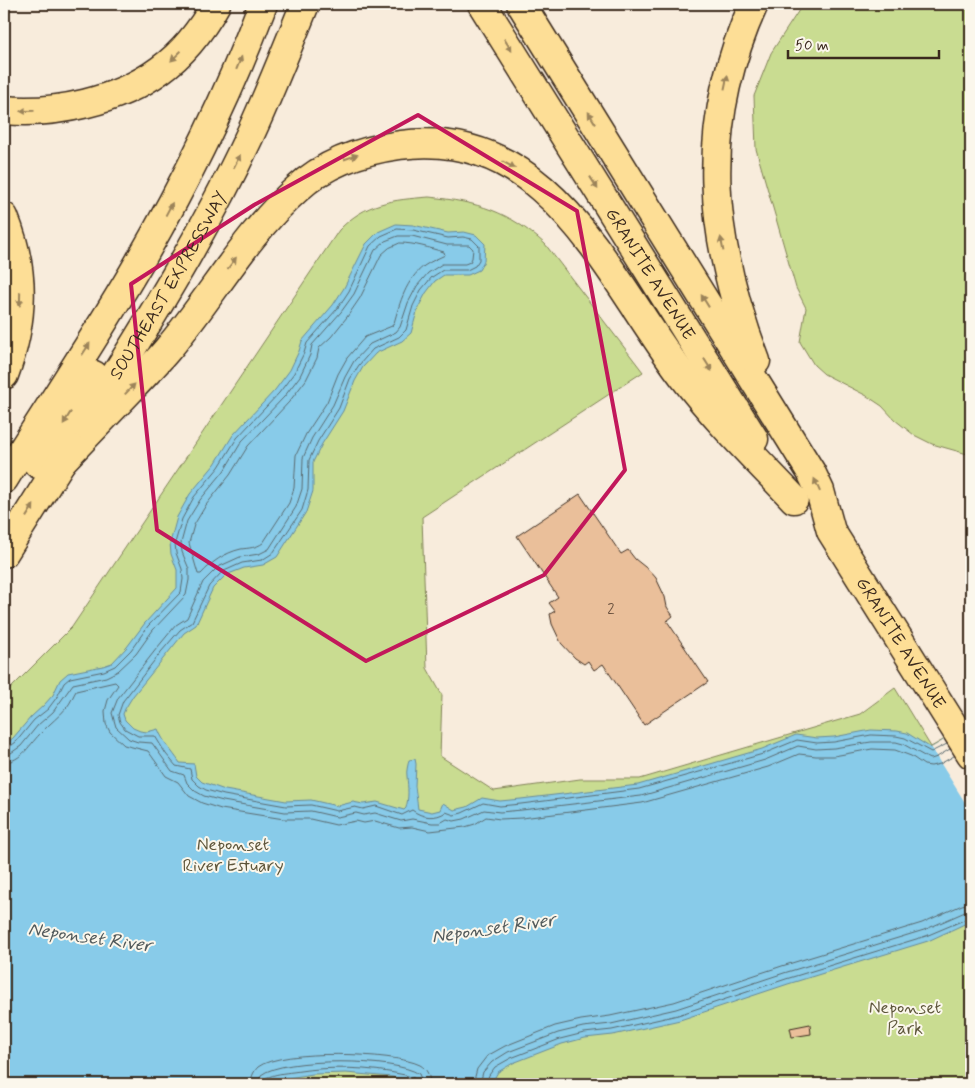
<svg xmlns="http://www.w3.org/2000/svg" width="975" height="1088" font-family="Mynerve,sans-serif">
	<rect width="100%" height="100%" fill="#f8ecdc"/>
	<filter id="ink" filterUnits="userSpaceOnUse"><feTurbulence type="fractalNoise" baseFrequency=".02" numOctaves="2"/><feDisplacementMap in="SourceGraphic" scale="10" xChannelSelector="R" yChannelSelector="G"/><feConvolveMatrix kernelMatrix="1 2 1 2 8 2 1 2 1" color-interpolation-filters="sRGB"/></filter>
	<g filter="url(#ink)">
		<g fill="#c9dc91" stroke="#828358">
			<path d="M 803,4 L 971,4 L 971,455 L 932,444 L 914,435 L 895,420 L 882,406 L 867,396 L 824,374 L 814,365 L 800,342 L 806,308 L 796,288 L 756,149 L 754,96 L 771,53 Z"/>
			<path d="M 429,197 C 478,202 508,211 545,244 L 643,372 L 422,517 L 427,668 L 442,695 L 440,756 L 494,791 L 580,779 L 640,779 L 860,714 L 895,688 L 931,747 L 971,724 L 971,1084 L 4,1084 L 4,695 L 72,627 L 339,230 C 366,202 392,200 429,197 Z"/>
		</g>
		<path fill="#88cbe9" stroke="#698b98" d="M 396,224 L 413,225 L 448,233 L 464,232 L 476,235 L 485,244 L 484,261 L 479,270 L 468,275 L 444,275 L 435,281 L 426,293 L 418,308 L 411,333 L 402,341 L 376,353 L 363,367 L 355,381 L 343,411 L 322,444 L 313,462 L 313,491 L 306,512 L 277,557 L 263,565 L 244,568 L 226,575 L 213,588 L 196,625 L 184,633 L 133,696 L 125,709 L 123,714 L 125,720 L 133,728 L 140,731 L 147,732 L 158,729 C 163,742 172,751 180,763 L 194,764 L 196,776 L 202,782 L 225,790 L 286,801 L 311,800 L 337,806 L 353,802 L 363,804 L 377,802 L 404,810 L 406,808 C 409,797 408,788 407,776 C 406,771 408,765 409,760 L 415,759 L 416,764 L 415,786 L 418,809 L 432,812 L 440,810 L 443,803 L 454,810 L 467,807 L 482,798 L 500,801 L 521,799 L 638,785 L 762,749 L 796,735 L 817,738 L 834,737 L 871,730 L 897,731 L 907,733 L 931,748 L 971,724 L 971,921 L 928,941 L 788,984 L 680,1020 L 613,1035 L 585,1038 L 562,1044 L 513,1063 L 498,1072 L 491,1084 L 417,1084 L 392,1077 L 346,1073 L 313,1074 L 275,1080 L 265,1084 L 4,1084 L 4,745 L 13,738 L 31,717 L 44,705 L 53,695 L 60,680 L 68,673 L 103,666 L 112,663 L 127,647 L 145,623 L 177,588 L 177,570 L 171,554 L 170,543 L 177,517 L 190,494 L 215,464 L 233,435 L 275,390 L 290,370 L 299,351 L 302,341 L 333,305 L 344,288 L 366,244 L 378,232 Z"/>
		<path fill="#f8ecdc" d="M 971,724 L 971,812 L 931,748 Z"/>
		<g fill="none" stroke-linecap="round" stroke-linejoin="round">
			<g stroke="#5a6a6f" stroke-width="1">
				<path d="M 400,243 C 415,243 429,248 444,252 L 445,255 C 439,258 431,261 424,266 C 406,280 400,302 394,323 L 392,326 L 365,337 L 347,358 L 338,374 L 327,402 L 306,434 L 296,455 L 294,488 L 289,503 L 263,543 C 256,548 249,548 241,549 C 224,553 212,562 201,574 L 198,574 L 189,543 L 194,525 L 206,505 L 230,475 L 248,446 L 289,402 L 306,380 L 317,358 L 319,348 L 331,337 L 347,317 L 360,298 L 381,255 L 389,248 Z"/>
				<path d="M 4,749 L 8,748 L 16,742 L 34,720 L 48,709 L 57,697 L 64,683 L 70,678 L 104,671 L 115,666 L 131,650 L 148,626 L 181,592 L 183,579 L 182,569 L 176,553 L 175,543 L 182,519 L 194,497 L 219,467 L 237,438 L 279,393 L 294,373 L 304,353 L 307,343 L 337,309 L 349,291 L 370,246 L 381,236 L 397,229 L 413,230 L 448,238 L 463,237 L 472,239 L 479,246 L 479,260 L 475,266 L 467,270 L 443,270 L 432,277 L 421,290 L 413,306 L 406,330 L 399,337 L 373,349 L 359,365 L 350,379 L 339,408 L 318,441 L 309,460 L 308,490 L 302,510 L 273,553 L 262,560 L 242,563 L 222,572 L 209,586 L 192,622 L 180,630 L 161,652 L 123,701 L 118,715 L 120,722 L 125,729 L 138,736 L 155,736 L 166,754 L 176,766 L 190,769 L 192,779 L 199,786 L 206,790 L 224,795 L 286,806 L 311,805 L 337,811 L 355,807 L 363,809 L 376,806 L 402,815 L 412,810 C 422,818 436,819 446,812 L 454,815 L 462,813 L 483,803 L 500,806 L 521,804 L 639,789 L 763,754 L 797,740 L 817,743 L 834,742 L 871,735 L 896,736 L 905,738 L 931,752 L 947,744"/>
				<path d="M 4,755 L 11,753 L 21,746 L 38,725 L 53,712 L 73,684 L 106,677 L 118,671 L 136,654 L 153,630 L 186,595 L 189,580 L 189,569 L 182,552 L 181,543 L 187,521 L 200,500 L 224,471 L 242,441 L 284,397 L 300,376 L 310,355 L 312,345 L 341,312 L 354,294 L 375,250 L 385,241 L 398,236 L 412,236 L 447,245 L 469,245 L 473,249 L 472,258 L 470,262 L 465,264 L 442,264 L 428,273 L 417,286 L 408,303 L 400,327 L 396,332 L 370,344 L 354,361 L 345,377 L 333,405 L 312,438 L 303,458 L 302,489 L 296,507 L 269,549 L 259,554 L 240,557 L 218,567 L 203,582 L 187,618 L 176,625 L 157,648 L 118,698 L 112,713 L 116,727 L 129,739 L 138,742 L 152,743 L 172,771 L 184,775 L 187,783 L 195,791 L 204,796 L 223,801 L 285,812 L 311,811 L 337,817 L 356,813 L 364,815 L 375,813 L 401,821 L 412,819 L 432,823 L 440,823 L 447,819 L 454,821 L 464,819 L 484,810 L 500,812 L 522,810 L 641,796 L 765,760 L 798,746 L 816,749 L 834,748 L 871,742 L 896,742 L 903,744 L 926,757 L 931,759 L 937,757 L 950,749"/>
				<path d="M 4,762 C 22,762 30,743 42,732 C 50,723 59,717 67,707 C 71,702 73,696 76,691 L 115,682 L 118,685 L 108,700 L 105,711 L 106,724 L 110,732 L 124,745 L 148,751 L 166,776 L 178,782 L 189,796 L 202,803 L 221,809 L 284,819 L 310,819 L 336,825 L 356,821 L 364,823 L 375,821 L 399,828 L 412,827 L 430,831 L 465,827 L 475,824 L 486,817 L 500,819 L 522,818 L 642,803 L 768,767 L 799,754 L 816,756 L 834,756 L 872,749 L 895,750 L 911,756 L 924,765 L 931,766 L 940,764 L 954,756"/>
				<path d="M 251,1084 C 251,1078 253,1072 258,1067 C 281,1049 394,1052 420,1065 C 427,1069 430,1076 430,1084"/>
				<path d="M 258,1084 L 261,1075 C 283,1057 397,1058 419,1074 L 423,1084"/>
				<path d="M 264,1084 L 266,1078 C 275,1074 284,1073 293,1072 C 330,1066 368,1067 405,1075 L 414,1078 L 416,1084"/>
				<path d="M 473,1084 L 477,1069 L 487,1056 L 505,1046 L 555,1026 L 581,1020 L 610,1016 L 674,1002 L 782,966 L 922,923 L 962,905 L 971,903"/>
				<path d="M 480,1084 L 483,1072 L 492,1062 L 508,1052 L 558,1033 L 583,1027 L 611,1024 L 676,1009 L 784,973 L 924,930 L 965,912 L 971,911"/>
				<path d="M 486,1084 L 489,1075 L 495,1067 L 511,1058 L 560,1039 L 584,1033 L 612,1030 L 678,1015 L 786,979 L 926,936 L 971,917"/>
			</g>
		</g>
		<g fill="#eabf9a" stroke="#3b2a1e">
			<path d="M 580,494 L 621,554 L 628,550 L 635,559 L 650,571 L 656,578 L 665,597 L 667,607 L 673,616 L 667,621 L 708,682 L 644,725 L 603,664 L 594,670 L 588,661 L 584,664 L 575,658 L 561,643 L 552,624 L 550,614 L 555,611 L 549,603 L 558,597 L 517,536 Z"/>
			<path d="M 810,1024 L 811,1034 L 792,1037 L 790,1028 Z"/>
		</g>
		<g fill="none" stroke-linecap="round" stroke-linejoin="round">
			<g stroke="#3b2a1e" stroke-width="31">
				<g id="highway">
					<path id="s1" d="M 482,4 L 754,439"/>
					<path id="s2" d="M 521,4 L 811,472 L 820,491 L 831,531 L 971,754"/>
					<path d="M 754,4 C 698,126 709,238 756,361"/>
					<path d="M 4,110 C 55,115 118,101 160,70 C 184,53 202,29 216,4"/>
					<path d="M 4,217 C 26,271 24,321 4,375"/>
					<path id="s3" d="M 92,412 C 149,322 204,233 249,137 C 269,94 287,49 305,4"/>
					<path d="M 60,463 C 84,438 108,413 132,388 C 144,375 156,363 167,350 C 212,297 245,235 297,189 C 325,163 363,150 400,145 C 550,125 608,278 683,376 C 716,420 756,459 794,499"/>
					<path d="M 38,464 L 94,375"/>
					<path d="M 4,479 C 47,410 92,343 133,273 C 183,188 228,97 263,4"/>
					<path d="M 4,553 L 70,448"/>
				</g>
			</g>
			<use href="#highway" stroke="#fdde96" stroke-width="28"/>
		</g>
		<defs><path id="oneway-solid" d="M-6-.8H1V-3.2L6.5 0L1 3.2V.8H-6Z" transform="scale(1.25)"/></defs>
		<g fill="#9c845a">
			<use href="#oneway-solid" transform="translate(508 45) rotate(58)"/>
			<use href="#oneway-solid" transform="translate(176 56) rotate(136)"/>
			<use href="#oneway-solid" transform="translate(239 63) rotate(-68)"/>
			<use href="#oneway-solid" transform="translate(726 82) rotate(-78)"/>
			<use href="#oneway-solid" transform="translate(27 111) rotate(178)"/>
			<use href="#oneway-solid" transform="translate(592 118) rotate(-122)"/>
			<use href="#oneway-solid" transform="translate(351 157) rotate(-19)"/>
			<use href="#oneway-solid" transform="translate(237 161) rotate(-63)"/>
			<use href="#oneway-solid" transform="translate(509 165) rotate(28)"/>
			<use href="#oneway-solid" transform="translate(594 183) rotate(58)"/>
			<use href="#oneway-solid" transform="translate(169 209) rotate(-62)"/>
			<use href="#oneway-solid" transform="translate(722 244) rotate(-101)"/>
			<use href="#oneway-solid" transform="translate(232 263) rotate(-53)"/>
			<use href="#oneway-solid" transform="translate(20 299) rotate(91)"/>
			<use href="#oneway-solid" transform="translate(705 301) rotate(-122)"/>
			<use href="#oneway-solid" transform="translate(86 349) rotate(-57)"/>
			<use href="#oneway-solid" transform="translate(708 365) rotate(58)"/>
			<use href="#oneway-solid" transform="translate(130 389) rotate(-46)"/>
			<use href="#oneway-solid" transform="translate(67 418) rotate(122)"/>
			<use href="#oneway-solid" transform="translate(817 485) rotate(-114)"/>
			<use href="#oneway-solid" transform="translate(30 511) rotate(-58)"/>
		</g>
	</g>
	<path fill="none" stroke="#c2185b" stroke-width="4" stroke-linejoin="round" d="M 418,115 L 577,211 L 625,470 L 544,575 L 366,661 L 157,530 L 131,284 L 254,205 Z"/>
	<g text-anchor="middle" stroke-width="4" stroke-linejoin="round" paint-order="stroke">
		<g font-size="15" fill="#674f3d">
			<text x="611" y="614">2</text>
		</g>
		<g font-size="18" fill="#3b2a1e" stroke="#fbf7ec">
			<text dy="6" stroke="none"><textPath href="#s1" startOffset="318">GRANITE AVENUE</textPath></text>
			<text dy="6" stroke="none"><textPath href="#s3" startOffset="148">SOUTHEAST EXPRESSWAY</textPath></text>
			<text dy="6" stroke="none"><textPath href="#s2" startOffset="745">GRANITE AVENUE</textPath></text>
		</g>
		<g font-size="18" fill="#5e563b" stroke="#fbf7ec">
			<text x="233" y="850">Neponset<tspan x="233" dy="21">River Estuary</tspan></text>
			<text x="905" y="1013">Neponset<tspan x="905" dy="21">Park</tspan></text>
		</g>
		<g font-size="19" font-style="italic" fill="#525a5b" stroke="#fbf7ec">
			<text transform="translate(493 927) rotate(-8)" y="7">Neponset River</text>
			<text transform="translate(90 936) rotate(8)" y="7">Neponset River</text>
		</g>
	</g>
	<rect width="975" height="1088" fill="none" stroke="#fbf7ec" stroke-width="20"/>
	<rect x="10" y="10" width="955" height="1068" fill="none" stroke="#3b2a1e" stroke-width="2" filter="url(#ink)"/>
	<path d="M788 50v8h151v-8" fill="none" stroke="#3b2a1e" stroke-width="2.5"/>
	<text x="795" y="50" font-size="15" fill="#3b2a1e" stroke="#fbf7ec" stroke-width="4" paint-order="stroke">50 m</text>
</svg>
